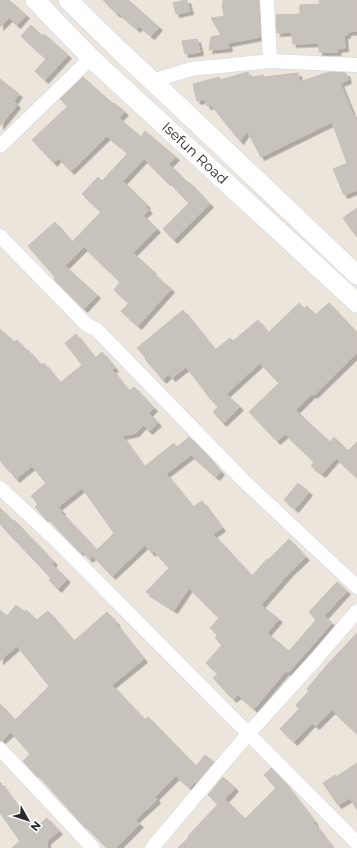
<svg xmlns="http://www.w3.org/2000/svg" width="357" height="848" font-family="Montserrat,sans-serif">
	<defs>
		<filter id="shadow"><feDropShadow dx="3.5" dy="3.5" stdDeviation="0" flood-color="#0004"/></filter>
	</defs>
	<rect width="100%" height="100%" fill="#ece5dc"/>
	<g fill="#c7c2bc" stroke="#c7c1b6" fill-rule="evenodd" filter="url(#shadow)">
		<path d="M 0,0 L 9,0 L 26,15 L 17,25 L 9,18 L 0,27 Z"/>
		<path d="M 103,0 L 128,0 L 159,27 L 151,36 L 139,26 L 137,29 L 118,13 L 117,14 Z"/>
		<path d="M 185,0 L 187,0 L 190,11 L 176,14 L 173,3 Z"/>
		<path d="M 223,0 L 259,0 L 260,37 L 228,43 L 229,48 L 209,50 L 211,37 L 221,35 L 211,18 L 224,16 L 222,4 L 223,4 Z"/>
		<path d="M 319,0 L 357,0 L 357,31 L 347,32 L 347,35 L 344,35 L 345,48 L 337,49 L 338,52 L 319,52 L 319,43 L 293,44 L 292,32 L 277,33 L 276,15 L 300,14 L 300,5 L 320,4 Z"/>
		<path d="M 31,25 L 42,36 L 44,34 L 68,55 L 45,80 L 35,71 L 46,59 L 21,36 Z"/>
		<path d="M 197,39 L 200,52 L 185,54 L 182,41 Z"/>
		<path d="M 248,72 L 249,78 L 263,75 L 264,77 L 298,73 L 299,82 L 329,72 L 346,73 L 348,80 L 340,83 L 353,115 L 354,114 L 357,121 L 357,190 L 344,195 L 333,169 L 347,163 L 332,122 L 261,157 L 247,131 L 240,141 L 211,105 L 207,106 L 205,99 L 197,101 L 193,84 L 219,77 L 220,80 Z"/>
		<path d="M 83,77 L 113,104 L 114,103 L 125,112 L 119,118 L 141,137 L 145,131 L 176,157 L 169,164 L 188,183 L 189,182 L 210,204 L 174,240 L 163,229 L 189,203 L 168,181 L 167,182 L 144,159 L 123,181 L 147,205 L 145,206 L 149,210 L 143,215 L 157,229 L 133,253 L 153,271 L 152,272 L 171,289 L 138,326 L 121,311 L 129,303 L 114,290 L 120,282 L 84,247 L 65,266 L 97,295 L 84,309 L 54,279 L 55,277 L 28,246 L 55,222 L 72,242 L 101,212 L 82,194 L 98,177 L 102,181 L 128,153 L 107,136 L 71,171 L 58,158 L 54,163 L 32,140 L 68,106 L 60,99 Z"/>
		<path d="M 0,79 L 19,94 L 14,101 L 17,105 L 0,126 Z"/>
		<path d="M 357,208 L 357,237 L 343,218 Z"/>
		<path d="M 299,303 L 304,309 L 307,306 L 315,315 L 329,303 L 357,333 L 357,353 L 314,395 L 312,394 L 296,410 L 306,420 L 330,442 L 334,437 L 348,451 L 357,442 L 357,478 L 336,458 L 322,474 L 311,466 L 314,462 L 285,434 L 277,441 L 249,412 L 279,383 L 260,363 L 226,394 L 240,407 L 223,423 L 213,412 L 218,407 L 206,394 L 207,394 L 186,367 L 172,378 L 169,374 L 163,380 L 145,359 L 146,358 L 137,348 L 183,310 L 215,350 L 230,338 L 233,341 L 258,320 L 268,333 Z"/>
		<path d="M 0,329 L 14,342 L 17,340 L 27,351 L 28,350 L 41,365 L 44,363 L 60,383 L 82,365 L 65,343 L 76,334 L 95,358 L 102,352 L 115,368 L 112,370 L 129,391 L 134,387 L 154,408 L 149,413 L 158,423 L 149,431 L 143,425 L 136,433 L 122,436 L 144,467 L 174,443 L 177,447 L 189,437 L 206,454 L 221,472 L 216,477 L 191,455 L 166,474 L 193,507 L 202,501 L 222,528 L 213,534 L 252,576 L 267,559 L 268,560 L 289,539 L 306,557 L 289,573 L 261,605 L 279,619 L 267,633 L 289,651 L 316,620 L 309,612 L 337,582 L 347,591 L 324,616 L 332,623 L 288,673 L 286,671 L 254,709 L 238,695 L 233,699 L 213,678 L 218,674 L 206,663 L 222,645 L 215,638 L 218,635 L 210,628 L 219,618 L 189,588 L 174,610 L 146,592 L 169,568 L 154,551 L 152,553 L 145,545 L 112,576 L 93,556 L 89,559 L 82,551 L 80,552 L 46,517 L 45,518 L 35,507 L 38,504 L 31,496 L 46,483 L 32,466 L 16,479 L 9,469 L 8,470 L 0,460 ZM 82,488 L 114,533 L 97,550 L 61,512 L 62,511 L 58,507 Z"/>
		<path d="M 298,483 L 309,492 L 295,509 L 284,500 Z"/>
		<path d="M 0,508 L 13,521 L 14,520 L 54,562 L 52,564 L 67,579 L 58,589 L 49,580 L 51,578 L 0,524 Z"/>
		<path d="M 16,605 L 25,612 L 26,610 L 37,620 L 48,611 L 74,641 L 107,612 L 117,623 L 116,624 L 144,659 L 112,685 L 145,720 L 148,717 L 196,766 L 205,755 L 214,762 L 196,783 L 194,782 L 190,788 L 176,776 L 155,797 L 157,800 L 135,820 L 140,824 L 116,848 L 107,848 L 83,824 L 83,825 L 36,773 L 35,774 L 23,761 L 30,754 L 11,732 L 1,741 L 0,741 L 0,704 L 15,720 L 49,686 L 17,646 L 0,661 L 0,610 L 7,616 Z"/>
		<path d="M 357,633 L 357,734 L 332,710 L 316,726 L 312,723 L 294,742 L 280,729 L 299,709 L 296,705 L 309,691 L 307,689 L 326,666 Z"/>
		<path d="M 357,763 L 357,810 L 350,798 L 338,805 L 323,783 L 335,775 L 336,777 Z"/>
		<path d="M 271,768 L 284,782 L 315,822 L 314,823 L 333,848 L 178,848 L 189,837 L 188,836 L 218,804 L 208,795 L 223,777 L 235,788 L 225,799 L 245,819 L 276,788 L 264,775 Z"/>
		<path d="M 0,782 L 34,829 L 47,818 L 59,831 L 47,841 L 47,848 L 12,848 L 20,841 L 0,813 Z"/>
	</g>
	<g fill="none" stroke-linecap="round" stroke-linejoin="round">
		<g stroke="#d1d4e2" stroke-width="15">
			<g id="street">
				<path d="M 267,0 L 270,61"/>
				<path d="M 152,81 L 191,69 L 270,61 L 357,65"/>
				<path d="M 0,146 L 91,58"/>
				<path d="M 0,236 L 86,324 L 97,330 L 243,480 L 357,587"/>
				<path d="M 0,488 L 54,538 L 357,843"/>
				<path d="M 0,749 L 93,848"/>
				<path d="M 152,848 L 248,734 L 316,659 L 357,611"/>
			</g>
		</g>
		<g stroke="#d1d4e2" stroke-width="20">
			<g id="secondary">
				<path d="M 35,0 L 91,58 L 357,303"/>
				<path d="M 68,0 L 119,50 L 179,106 L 357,275"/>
			</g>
		</g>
		<use href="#street" stroke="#fff" stroke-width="14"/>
		<use href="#secondary" stroke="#fff" stroke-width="19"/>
	</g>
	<g text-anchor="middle" stroke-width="3" stroke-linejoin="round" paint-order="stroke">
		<g font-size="14" fill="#2a2a2a" stroke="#fff">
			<text transform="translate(195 153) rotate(43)" y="5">Isefun Road</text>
		</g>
	</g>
	<g transform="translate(28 820) rotate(129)" stroke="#ffffff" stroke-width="3" paint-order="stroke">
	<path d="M0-3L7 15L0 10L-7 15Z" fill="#2a2a2a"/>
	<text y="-6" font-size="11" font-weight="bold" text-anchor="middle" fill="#2a2a2a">N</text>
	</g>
</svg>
